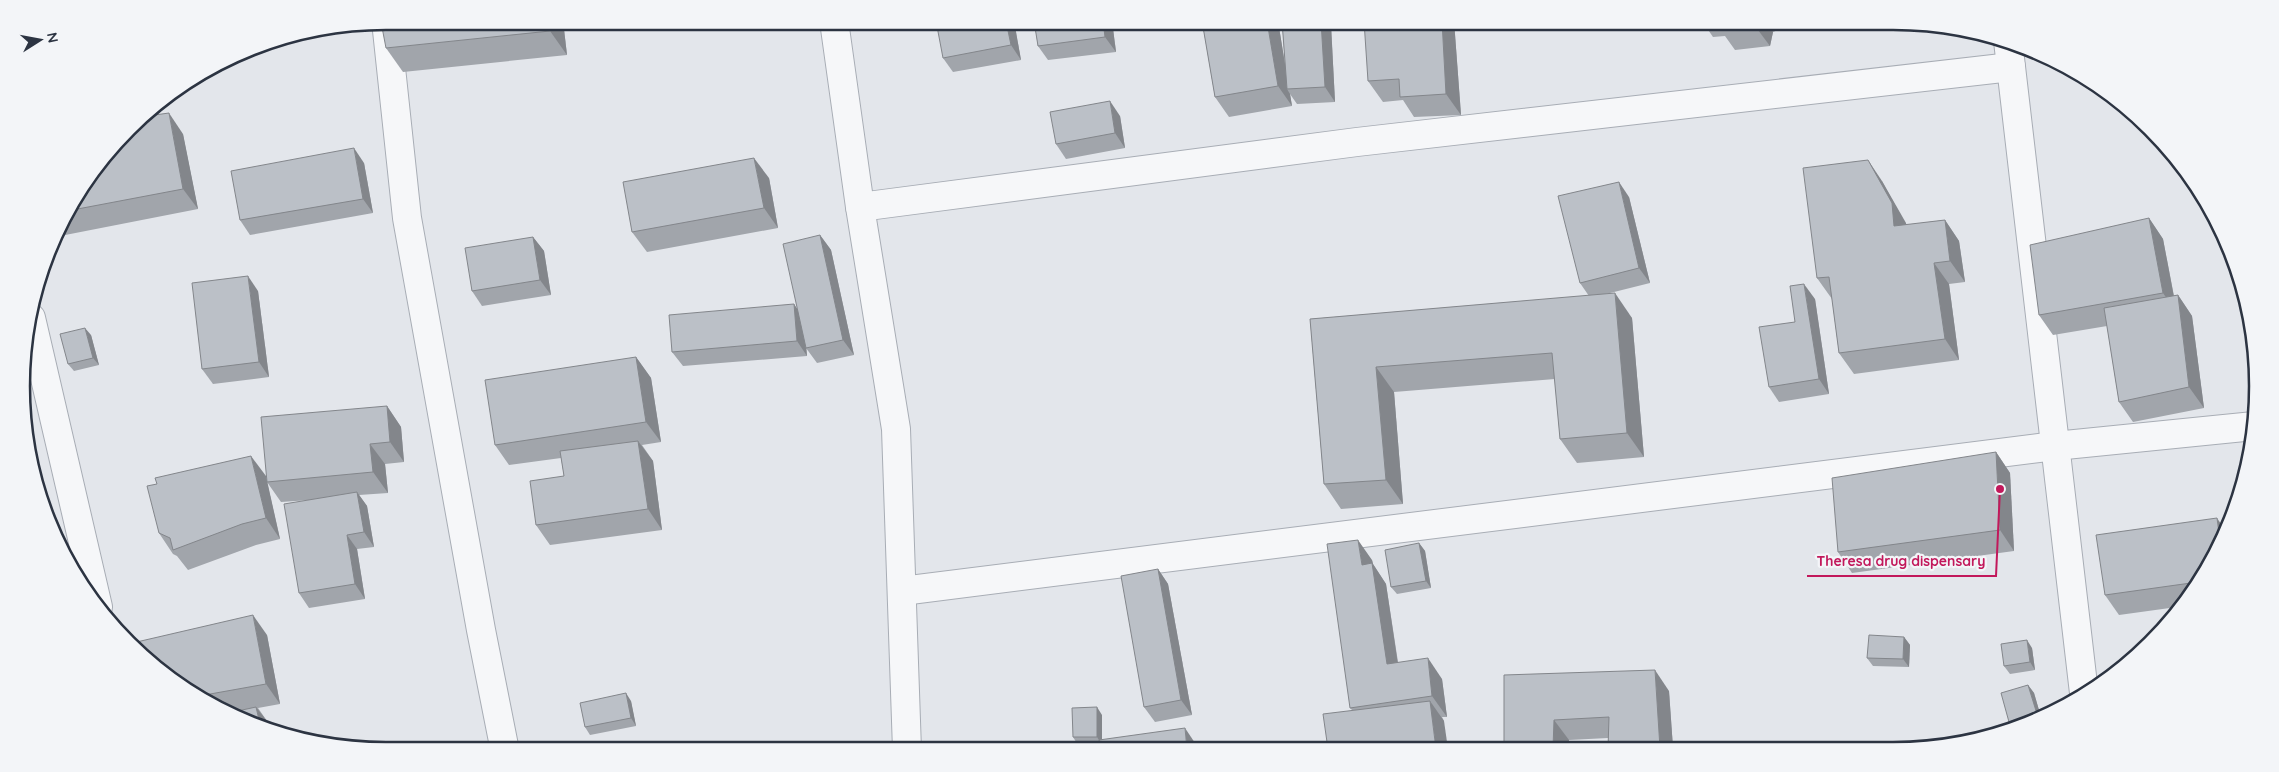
<svg xmlns="http://www.w3.org/2000/svg" width="2279" height="772" font-family="Quicksand,sans-serif">
	<rect width="100%" height="100%" fill="#e3e6eb"/>
	<g fill="none" stroke-linecap="round" stroke-linejoin="round">
		<g stroke="#a8adb5" stroke-width="30">
			<g id="minor">
				<path d="M 386,21 L 407,218 L 481,630 L 505,751"/>
				<path d="M 834,21 L 860,207 L 896,429 L 907,750"/>
				<path d="M 2008,41 L 2084,693"/>
				<path d="M 860,207 L 1357,142 L 2011,67"/>
				<path d="M 31,318 L 98,607"/>
				<path d="M 902,591 L 2055,446 L 2254,426"/>
			</g>
		</g>
		<use href="#minor" stroke="#f6f7f9" stroke-width="28"/>
	</g>
	<g fill="#a1a5ab">
		<path d="M 386,21 L 563,21 L 567,55 L 403,72 L 386,48 Z"/>
		<path d="M 1014,21 L 1021,60 L 953,72 L 943,58 Z"/>
		<path d="M 1034,21 L 1112,21 L 1116,52 L 1048,60 L 1038,46 Z"/>
		<path d="M 1202,21 L 1278,21 L 1285,64 L 1282,21 L 1328,21 L 1331,25 L 1335,102 L 1297,104 L 1290,94 L 1292,106 L 1229,117 L 1215,97 Z"/>
		<path d="M 1454,21 L 1461,115 L 1414,117 L 1403,100 L 1383,102 L 1368,81 Z"/>
		<path d="M 1702,21 L 1791,21 L 1791,25 L 1773,32 L 1770,46 L 1735,50 L 1725,36 L 1713,37 Z"/>
		<path d="M 1120,116 L 1125,148 L 1066,159 L 1056,144 Z"/>
		<path d="M 183,134 L 198,209 L 55,237 L 59,224 L 97,164 Z"/>
		<path d="M 364,163 L 373,213 L 250,235 L 240,220 Z"/>
		<path d="M 769,178 L 778,228 L 647,252 L 632,232 Z"/>
		<path d="M 1882,181 L 1906,225 L 1945,220 L 1959,241 L 1965,282 L 1949,284 L 1959,360 L 1854,374 L 1839,353 L 1832,299 L 1817,278 Z"/>
		<path d="M 1629,197 L 1650,283 L 1602,295 L 1632,318 L 1644,457 L 1577,463 L 1560,439 L 1555,379 L 1394,392 L 1403,504 L 1341,509 L 1324,484 L 1310,319 L 1589,296 L 1580,283 Z"/>
		<path d="M 2149,218 L 2163,239 L 2174,296 L 2178,295 L 2192,316 L 2204,408 L 2133,422 L 2119,402 L 2107,326 L 2053,335 L 2039,315 Z"/>
		<path d="M 820,235 L 831,250 L 854,355 L 817,363 L 806,348 L 807,356 L 683,366 L 672,352 L 794,304 L 798,311 Z"/>
		<path d="M 533,237 L 544,251 L 551,295 L 482,306 L 472,291 Z"/>
		<path d="M 258,291 L 269,377 L 213,384 L 202,369 Z"/>
		<path d="M 1815,299 L 1829,394 L 1779,402 L 1769,387 L 1795,322 Z"/>
		<path d="M 91,335 L 99,365 L 74,371 L 68,364 Z"/>
		<path d="M 636,357 L 651,378 L 661,442 L 642,445 L 653,461 L 662,530 L 550,545 L 536,525 L 564,476 L 561,458 L 509,465 L 495,445 Z"/>
		<path d="M 387,406 L 401,427 L 404,462 L 385,464 L 388,493 L 359,495 L 367,506 L 374,547 L 357,549 L 365,599 L 309,608 L 299,593 L 310,500 L 281,502 L 267,482 L 280,539 L 256,545 L 188,570 L 177,556 L 173,554 L 159,533 L 266,476 L 266,479 Z"/>
		<path d="M 1996,452 L 2010,473 L 2014,551 L 1852,573 L 1838,552 Z"/>
		<path d="M 1419,543 L 1425,551 L 1431,588 L 1397,594 L 1391,587 Z"/>
		<path d="M 1372,560 L 1373,564 L 1386,584 L 1398,662 L 1442,679 L 1447,717 L 1442,717 L 1444,721 L 1352,710 L 1350,708 Z"/>
		<path d="M 1158,569 L 1168,584 L 1192,715 L 1155,722 L 1144,707 Z"/>
		<path d="M 2209,569 L 2177,607 L 2119,615 L 2105,595 Z"/>
		<path d="M 267,635 L 280,704 L 258,708 L 267,721 L 268,728 L 183,689 Z"/>
		<path d="M 1904,637 L 1910,645 L 1909,667 L 1873,666 L 1867,658 Z"/>
		<path d="M 2032,648 L 2035,670 L 2010,674 L 2004,666 Z"/>
		<path d="M 1504,675 L 1669,691 L 1673,748 L 1608,748 L 1608,738 L 1569,740 L 1568,748 L 1504,748 Z"/>
		<path d="M 2028,685 L 2034,693 L 2041,717 L 2012,726 L 2009,722 Z"/>
		<path d="M 631,701 L 636,726 L 590,735 L 585,727 Z"/>
		<path d="M 1102,715 L 1102,740 L 1100,745 L 1078,745 L 1073,737 Z"/>
	</g>
	<g fill="#83868b">
		<path d="M 549,21 L 563,21 L 567,55 L 550,31 Z"/>
		<path d="M 1006,21 L 1014,21 L 1021,60 L 1011,45 Z"/>
		<path d="M 1103,21 L 1112,21 L 1116,52 L 1105,37 Z"/>
		<path d="M 1267,21 L 1278,21 L 1289,89 L 1287,89 L 1290,94 L 1292,106 L 1278,86 Z"/>
		<path d="M 1321,21 L 1328,21 L 1331,25 L 1335,102 L 1325,87 Z"/>
		<path d="M 1442,21 L 1454,21 L 1461,115 L 1446,94 Z"/>
		<path d="M 1756,21 L 1766,21 L 1773,32 L 1770,46 L 1755,26 Z"/>
		<path d="M 1110,101 L 1120,116 L 1125,148 L 1115,133 Z"/>
		<path d="M 169,113 L 183,134 L 198,209 L 183,189 Z"/>
		<path d="M 354,148 L 364,163 L 373,213 L 363,199 Z"/>
		<path d="M 754,158 L 769,178 L 778,228 L 764,208 Z"/>
		<path d="M 1868,160 L 1882,181 L 1906,223 L 1909,247 L 1894,226 Z"/>
		<path d="M 1619,182 L 1629,197 L 1650,283 L 1639,268 Z"/>
		<path d="M 2149,218 L 2163,239 L 2177,313 L 2163,293 Z"/>
		<path d="M 1945,220 L 1959,241 L 1965,282 L 1950,261 Z"/>
		<path d="M 820,235 L 831,250 L 854,355 L 843,340 Z"/>
		<path d="M 533,237 L 544,251 L 551,295 L 540,280 Z"/>
		<path d="M 1934,263 L 1949,284 L 1959,360 L 1945,339 Z"/>
		<path d="M 248,276 L 258,291 L 269,377 L 259,362 Z"/>
		<path d="M 1804,284 L 1815,299 L 1829,394 L 1819,379 Z"/>
		<path d="M 1615,293 L 1632,318 L 1644,457 L 1627,433 Z"/>
		<path d="M 2178,295 L 2192,316 L 2204,408 L 2189,387 Z"/>
		<path d="M 794,304 L 804,319 L 807,356 L 797,341 Z"/>
		<path d="M 85,328 L 91,335 L 99,365 L 93,358 Z"/>
		<path d="M 636,357 L 651,378 L 661,442 L 646,422 Z"/>
		<path d="M 1376,367 L 1394,392 L 1403,504 L 1386,480 Z"/>
		<path d="M 387,406 L 401,427 L 404,462 L 390,442 Z"/>
		<path d="M 638,441 L 653,461 L 662,530 L 648,509 Z"/>
		<path d="M 370,444 L 385,464 L 388,493 L 373,472 Z"/>
		<path d="M 1996,452 L 2010,473 L 2014,551 L 2000,530 Z"/>
		<path d="M 251,456 L 266,476 L 280,539 L 266,518 Z"/>
		<path d="M 357,492 L 367,506 L 374,547 L 364,532 Z"/>
		<path d="M 2217,518 L 2225,530 L 2220,541 Z"/>
		<path d="M 347,535 L 357,549 L 365,599 L 355,584 Z"/>
		<path d="M 1358,540 L 1372,560 L 1373,564 L 1386,584 L 1401,685 L 1387,664 L 1362,565 Z"/>
		<path d="M 1419,543 L 1425,551 L 1431,588 L 1426,581 Z"/>
		<path d="M 69,555 L 79,570 L 81,585 L 69,558 Z"/>
		<path d="M 1158,569 L 1168,584 L 1192,715 L 1181,700 Z"/>
		<path d="M 253,615 L 267,635 L 280,704 L 266,684 Z"/>
		<path d="M 1904,637 L 1910,645 L 1909,667 L 1903,659 Z"/>
		<path d="M 2027,640 L 2032,648 L 2035,670 L 2030,662 Z"/>
		<path d="M 1428,658 L 1442,679 L 1447,717 L 1432,696 Z"/>
		<path d="M 1655,670 L 1669,691 L 1673,748 L 1660,748 Z"/>
		<path d="M 2028,685 L 2034,693 L 2041,717 L 2039,718 L 2037,714 Z"/>
		<path d="M 626,693 L 631,701 L 636,726 L 631,718 Z"/>
		<path d="M 1430,701 L 1444,721 L 1448,749 L 1436,749 Z"/>
		<path d="M 256,707 L 267,721 L 268,728 L 260,724 Z"/>
		<path d="M 1097,707 L 1102,715 L 1102,745 L 1097,737 Z"/>
		<path d="M 1554,720 L 1569,740 L 1568,748 L 1553,748 Z"/>
		<path d="M 1185,728 L 1199,749 L 1187,749 Z"/>
		<path d="M 587,743 L 592,750 L 588,750 Z"/>
	</g>
	<g fill="#bbc0c7" stroke="#83868b">
		<path d="M 386,21 L 549,21 L 550,31 L 386,48 L 381,22 Z"/>
		<path d="M 936,21 L 1006,21 L 1011,45 L 943,58 Z"/>
		<path d="M 1034,21 L 1103,21 L 1105,37 L 1038,46 Z"/>
		<path d="M 1202,21 L 1267,21 L 1278,86 L 1215,97 Z"/>
		<path d="M 1282,21 L 1321,21 L 1325,87 L 1287,89 Z"/>
		<path d="M 1364,21 L 1442,21 L 1446,94 L 1400,97 L 1399,79 L 1368,81 Z"/>
		<path d="M 1719,21 L 1756,21 L 1755,26 L 1720,29 Z"/>
		<path d="M 1110,101 L 1115,133 L 1056,144 L 1050,112 Z"/>
		<path d="M 169,113 L 183,189 L 67,211 L 97,164 L 140,117 Z"/>
		<path d="M 354,148 L 363,199 L 240,220 L 231,171 Z"/>
		<path d="M 754,158 L 764,208 L 632,232 L 623,182 Z"/>
		<path d="M 1868,160 L 1892,203 L 1894,226 L 1945,220 L 1950,261 L 1934,263 L 1945,339 L 1839,353 L 1829,277 L 1817,278 L 1803,168 Z"/>
		<path d="M 1619,182 L 1639,268 L 1580,283 L 1558,196 Z"/>
		<path d="M 2149,218 L 2163,293 L 2039,315 L 2030,245 Z"/>
		<path d="M 820,235 L 843,340 L 806,348 L 783,244 Z"/>
		<path d="M 533,237 L 540,280 L 472,291 L 465,248 Z"/>
		<path d="M 248,276 L 259,362 L 202,369 L 192,283 Z"/>
		<path d="M 1804,284 L 1819,379 L 1769,387 L 1759,327 L 1795,322 L 1790,286 Z"/>
		<path d="M 1615,293 L 1627,433 L 1560,439 L 1552,353 L 1376,367 L 1386,480 L 1324,484 L 1310,319 Z"/>
		<path d="M 2178,295 L 2189,387 L 2119,402 L 2104,308 Z"/>
		<path d="M 794,304 L 797,341 L 672,352 L 669,315 Z"/>
		<path d="M 85,328 L 93,358 L 68,364 L 60,334 Z"/>
		<path d="M 636,357 L 646,422 L 495,445 L 485,380 Z"/>
		<path d="M 387,406 L 390,442 L 370,444 L 373,472 L 267,482 L 261,417 Z"/>
		<path d="M 638,441 L 648,509 L 536,525 L 530,481 L 564,476 L 560,451 Z"/>
		<path d="M 1996,452 L 2000,530 L 1838,552 L 1832,478 Z"/>
		<path d="M 251,456 L 266,518 L 242,524 L 173,550 L 170,538 L 159,533 L 147,486 L 157,484 L 155,478 Z"/>
		<path d="M 357,492 L 364,532 L 347,535 L 355,584 L 299,593 L 284,504 Z"/>
		<path d="M 2217,518 L 2220,541 L 2209,569 L 2198,582 L 2105,595 L 2096,535 Z"/>
		<path d="M 1358,540 L 1362,565 L 1372,563 L 1387,664 L 1428,658 L 1432,696 L 1350,708 L 1327,544 Z"/>
		<path d="M 1419,543 L 1426,581 L 1391,587 L 1385,550 Z"/>
		<path d="M 1158,569 L 1181,700 L 1144,707 L 1121,576 Z"/>
		<path d="M 253,615 L 266,684 L 199,696 L 183,689 L 128,644 Z"/>
		<path d="M 1869,635 L 1904,637 L 1903,659 L 1867,658 Z"/>
		<path d="M 2027,640 L 2030,662 L 2004,666 L 2001,644 Z"/>
		<path d="M 1655,670 L 1660,748 L 1608,748 L 1609,717 L 1554,720 L 1553,748 L 1504,748 L 1504,675 Z"/>
		<path d="M 2028,685 L 2037,714 L 2009,722 L 2001,693 Z"/>
		<path d="M 626,693 L 631,718 L 585,727 L 580,703 Z"/>
		<path d="M 1430,701 L 1436,749 L 1328,749 L 1323,714 Z"/>
		<path d="M 256,707 L 260,724 L 233,712 Z"/>
		<path d="M 1097,707 L 1097,737 L 1073,737 L 1072,708 Z"/>
		<path d="M 1185,728 L 1187,749 L 1101,749 L 1099,740 Z"/>
		<path d="M 587,743 L 588,750 L 550,750 L 550,748 Z"/>
		<path d="M 1078,745 L 1078,749 L 1032,749 Z"/>
	</g>
	<path d="M0 0H2279V772H0ZM386 30H1893A356 356 0 0 1 2249 386V386A356 356 0 0 1 1893 742H386A356 356 0 0 1 30 386V386A356 356 0 0 1 386 30Z" fill="#f3f5f8" fill-rule="evenodd"/>
	<path fill="none" stroke="#2c3442" stroke-width="2.5" d="M386 30H1893A356 356 0 0 1 2249 386V386A356 356 0 0 1 1893 742H386A356 356 0 0 1 30 386V386A356 356 0 0 1 386 30Z"/>
	<path fill="none" stroke="#c2185b" stroke-width="2" d="M2000 489L1996 576H1807"/>
	<circle fill="#c2185b" stroke="#f3f5f8" stroke-width="2" cx="2000" cy="489" r="5"/>
	<g font-size="14" text-anchor="middle" font-weight="bold" fill="#c2185b" stroke="#f3f5f8" stroke-width="4.5" stroke-linejoin="round" paint-order="stroke">
		<text x="1901" y="566">Theresa drug dispensary</text>
	</g>
	<g transform="translate(40 40) rotate(79)" stroke="#f3f5f8" stroke-width="4" paint-order="stroke">
	<path d="M0-4L9 19L0 12L-9 19Z" fill="#2c3442"/>
	<text y="-8" font-size="14" font-weight="bold" text-anchor="middle" fill="#2c3442">N</text>
	</g>
</svg>
